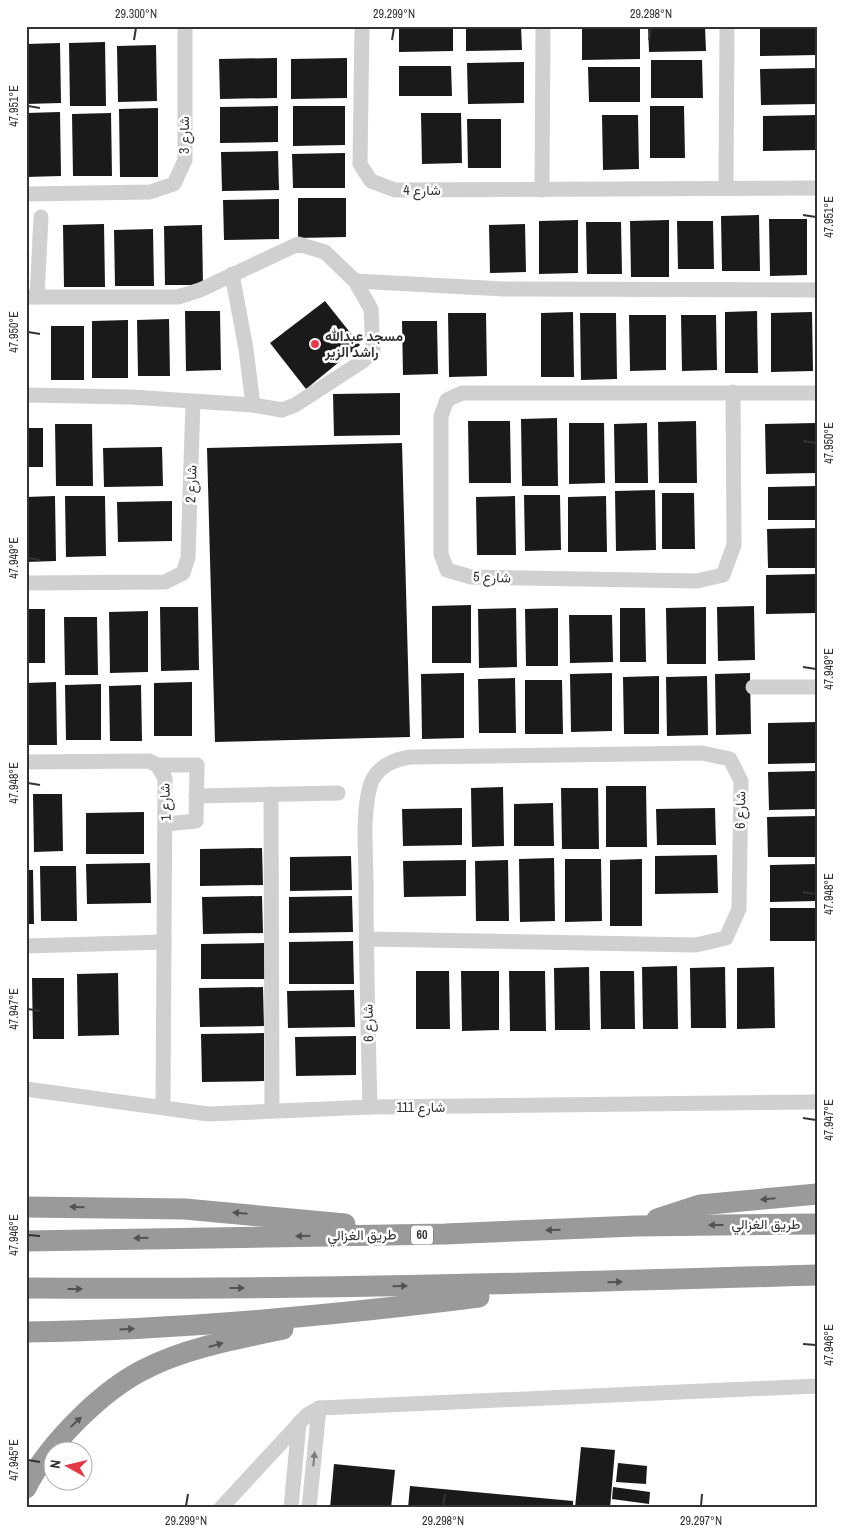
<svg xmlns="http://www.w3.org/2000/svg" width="843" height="1534" font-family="'Archivo Narrow',Vazirmatn,sans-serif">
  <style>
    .building { fill: #1a1a1a }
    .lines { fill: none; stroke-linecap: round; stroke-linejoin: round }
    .minor { stroke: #d0d0d0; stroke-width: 15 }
    .highway { stroke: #9a9a9a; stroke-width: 21 }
    .oneway { fill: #525252 }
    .oneway2 { fill: #7a7a7a }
    .ticks { fill: none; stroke: #333; stroke-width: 2 }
    .poi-dot { fill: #e63946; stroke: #fff; stroke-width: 2 }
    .labels { text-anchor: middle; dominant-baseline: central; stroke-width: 5; stroke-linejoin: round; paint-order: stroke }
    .shield { fill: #fff; stroke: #707070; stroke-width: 1 }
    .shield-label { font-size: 12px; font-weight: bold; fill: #333 }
    .street-label { font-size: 14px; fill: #333; stroke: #fff }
    .poi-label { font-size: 14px; font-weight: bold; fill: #333; stroke: #fff; text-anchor: start }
    .neatline { fill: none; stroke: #333; stroke-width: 2 }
    .ticks-label { font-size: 12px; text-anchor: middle; fill: #333 }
  </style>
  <rect width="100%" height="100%" fill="#fff"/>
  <g class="building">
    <polygon points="399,26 453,26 453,51 399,52"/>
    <polygon points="466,26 521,26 522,50 466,51"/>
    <polygon points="582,26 640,26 640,59 582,60"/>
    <polygon points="648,26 705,26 706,51 649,52"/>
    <polygon points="760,26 817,26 817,55 760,56"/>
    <polygon points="105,42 106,106 70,106 69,43"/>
    <polygon points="60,43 61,103 26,104 26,44"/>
    <polygon points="156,45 157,101 118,102 117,46"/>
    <polygon points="277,58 277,98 220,99 219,59"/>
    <polygon points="347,58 347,98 291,99 291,59"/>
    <polygon points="651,60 702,60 703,98 651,98"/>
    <polygon points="524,62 524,103 468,104 467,63"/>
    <polygon points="399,66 451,66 452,96 399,96"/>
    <polygon points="588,67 640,67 640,102 589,102"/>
    <polygon points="817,68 817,104 761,105 760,69"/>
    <polygon points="278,106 278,142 220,143 220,107"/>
    <polygon points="293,106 345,106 345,145 293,146"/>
    <polygon points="650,106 684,106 685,158 650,158"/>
    <polygon points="158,108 158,177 120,177 119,109"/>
    <polygon points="60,112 61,176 26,177 26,113"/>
    <polygon points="111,113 112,176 73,176 72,114"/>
    <polygon points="421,113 461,113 462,163 422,164"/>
    <polygon points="602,115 638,115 639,169 603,170"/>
    <polygon points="817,115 817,150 763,151 763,116"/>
    <polygon points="467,119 501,119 501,168 468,168"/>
    <polygon points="278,151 279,190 222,191 221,152"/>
    <polygon points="345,153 345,188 293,188 292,154"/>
    <polygon points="298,198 346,198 346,237 298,238"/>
    <polygon points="279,199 279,239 224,240 223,200"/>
    <polygon points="759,215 760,271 722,271 721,216"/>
    <polygon points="769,219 807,219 807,275 770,276"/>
    <polygon points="578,220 578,273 539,274 539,221"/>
    <polygon points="669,220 669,277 631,277 630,221"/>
    <polygon points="677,221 713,221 714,269 678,269"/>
    <polygon points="586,222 621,222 622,274 587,274"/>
    <polygon points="104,224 105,287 64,287 63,225"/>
    <polygon points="525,224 526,272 490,273 489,225"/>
    <polygon points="202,225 203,285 165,285 164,226"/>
    <polygon points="153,229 154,286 115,286 114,230"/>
    <polygon points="325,301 360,345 306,389 270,343"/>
    <polygon points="185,311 220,311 221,370 186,371"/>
    <polygon points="757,311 758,373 725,373 725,312"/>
    <polygon points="573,312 574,377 541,377 541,313"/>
    <polygon points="812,312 813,371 771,372 771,313"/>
    <polygon points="448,313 486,313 487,376 449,377"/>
    <polygon points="580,313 616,313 617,379 581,380"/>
    <polygon points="629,315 666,315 666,370 630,371"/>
    <polygon points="681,315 716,315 717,370 682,371"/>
    <polygon points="169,319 170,376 138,376 137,320"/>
    <polygon points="128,320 128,378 92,378 92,321"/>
    <polygon points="402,321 437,321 438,374 403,375"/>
    <rect x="51" y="326" width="33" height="54"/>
    <polygon points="400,393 400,435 334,436 333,394"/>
    <polygon points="557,418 558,486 522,486 521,419"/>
    <polygon points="468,421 510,421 511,483 469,483"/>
    <polygon points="696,421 697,483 659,483 658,422"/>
    <polygon points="569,423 604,423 605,483 569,484"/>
    <polygon points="647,423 648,483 615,483 614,424"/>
    <polygon points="817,423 817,473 766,474 765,424"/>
    <polygon points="55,424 92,424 93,486 56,486"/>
    <rect x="26" y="428" width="17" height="39"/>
    <polygon points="402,443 410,737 215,742 207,448"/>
    <polygon points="162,447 163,486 104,487 103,448"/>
    <polygon points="817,486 817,520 768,520 768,487"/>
    <polygon points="655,490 656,550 616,551 615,491"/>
    <polygon points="662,493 694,493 695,549 662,549"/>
    <polygon points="524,495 560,495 561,550 525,551"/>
    <polygon points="55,496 56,561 26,562 26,497"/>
    <polygon points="65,496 105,496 106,556 66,557"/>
    <polygon points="515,496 516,555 477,555 476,497"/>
    <polygon points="606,496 607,552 568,552 568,497"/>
    <polygon points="172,501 172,541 118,542 117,502"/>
    <polygon points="817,528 817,568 768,568 767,529"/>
    <polygon points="817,574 817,613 766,614 766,575"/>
    <polygon points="471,605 471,663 432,663 432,606"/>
    <polygon points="754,606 755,660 718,661 717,607"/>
    <polygon points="160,607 198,607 199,670 161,671"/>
    <polygon points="706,607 706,664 667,664 666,608"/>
    <polygon points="516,608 517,667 479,668 478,609"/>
    <polygon points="558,608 558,666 526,666 525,609"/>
    <polygon points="620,608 645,608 646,662 620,662"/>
    <rect x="26" y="609" width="19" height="54"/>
    <polygon points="148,611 148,672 110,673 109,612"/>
    <polygon points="569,615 612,615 613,662 570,663"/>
    <polygon points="64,617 97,617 98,675 65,675"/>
    <polygon points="464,673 464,738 422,739 421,674"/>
    <polygon points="612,673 612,731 571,732 570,674"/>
    <polygon points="750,673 751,734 716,735 715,674"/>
    <polygon points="659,676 659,734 624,734 623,677"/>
    <polygon points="707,676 708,735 667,736 666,677"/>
    <polygon points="515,678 516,733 479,733 478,679"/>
    <polygon points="525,680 562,680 563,734 525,734"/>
    <polygon points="56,682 57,745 26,745 26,683"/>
    <polygon points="192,682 192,736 154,736 154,683"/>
    <polygon points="101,684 101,740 66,740 65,685"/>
    <polygon points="141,685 142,741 110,741 109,686"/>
    <polygon points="817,722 817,763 768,764 768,723"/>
    <polygon points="817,771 817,809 769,810 768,772"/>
    <polygon points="606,786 646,786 647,847 606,847"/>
    <polygon points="503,787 504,846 472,847 471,788"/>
    <polygon points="561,788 598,788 599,849 562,849"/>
    <polygon points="33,794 62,794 63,851 34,852"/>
    <polygon points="553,803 554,846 514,846 514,804"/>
    <polygon points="462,808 462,845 403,846 402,809"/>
    <polygon points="715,808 716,845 657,845 656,809"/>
    <polygon points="144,812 144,854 86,854 86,813"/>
    <polygon points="817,816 817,857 768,857 767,817"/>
    <polygon points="262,848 263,885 200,886 200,849"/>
    <polygon points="717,855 718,893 655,894 655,856"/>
    <polygon points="351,856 352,890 290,891 290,857"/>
    <polygon points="554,858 555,921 520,922 519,859"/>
    <polygon points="565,859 601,859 602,921 565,922"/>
    <polygon points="642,859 642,926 610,926 610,860"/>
    <polygon points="466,860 466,896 404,897 403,861"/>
    <polygon points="508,860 509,921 476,921 475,861"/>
    <polygon points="150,863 151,903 87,904 86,864"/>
    <polygon points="817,864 817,901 770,902 770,865"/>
    <polygon points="40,866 76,866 77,921 41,921"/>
    <polygon points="26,870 33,870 34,924 26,924"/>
    <polygon points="262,896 263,933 203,934 202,897"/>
    <polygon points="352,896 353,932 289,933 289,897"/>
    <rect x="770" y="908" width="47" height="33"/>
    <polygon points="353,941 354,984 289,984 289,942"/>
    <polygon points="264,943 265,979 201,979 201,944"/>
    <polygon points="677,966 678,1029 643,1029 642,967"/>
    <polygon points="589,967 590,1030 555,1030 554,968"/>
    <polygon points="725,967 726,1028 691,1028 690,968"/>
    <polygon points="774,967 775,1028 737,1029 737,968"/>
    <polygon points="416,971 449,971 450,1029 416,1029"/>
    <polygon points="461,971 499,971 499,1030 462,1031"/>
    <polygon points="509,971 545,971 546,1031 510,1031"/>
    <polygon points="600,971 634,971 635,1029 601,1029"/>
    <polygon points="118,973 119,1035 78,1036 77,974"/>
    <polygon points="32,978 64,978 64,1039 33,1039"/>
    <polygon points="263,987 264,1026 200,1027 199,988"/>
    <polygon points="354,990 355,1027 288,1028 287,991"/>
    <polygon points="264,1033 264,1081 202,1082 201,1034"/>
    <polygon points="356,1036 356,1075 296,1076 295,1037"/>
    <polygon points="581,1447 615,1450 610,1508 575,1508"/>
    <polygon points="618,1463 647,1466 646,1484 616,1482"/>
    <polygon points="334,1464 395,1470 391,1508 330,1508"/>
    <polygon points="410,1486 573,1501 573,1508 408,1508"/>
    <polygon points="613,1487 650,1492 649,1504 612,1499"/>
  </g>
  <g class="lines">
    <g class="minor">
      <polyline points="362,26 360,164 371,181 395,190 817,188"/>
      <polyline points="726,187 727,26"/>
      <polyline points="542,190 543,26"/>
      <polyline points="26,194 150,192 174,184 185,160 185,26"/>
      <polyline points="232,274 246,349 253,405"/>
      <polyline points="355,281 504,289 817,290"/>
      <polyline points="26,297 178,297 200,290 298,244 325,252 355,281 371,309 373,351 363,361 295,405 282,410 253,405 131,397 26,395"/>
      <polyline points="37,297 41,217"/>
      <polyline points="733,392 734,545 723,575 697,581 471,577 447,570 441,554 441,416 447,400 462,393 817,393"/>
      <polyline points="26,583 165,582 183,573 188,558 193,402"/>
      <polyline points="753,687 817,687"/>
      <polyline points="26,762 149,761 157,765 165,778 163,1106"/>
      <polyline points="157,765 197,765 196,821 166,824"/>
      <polyline points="271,794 272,1110"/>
      <polyline points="196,796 338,793"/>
      <path d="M366,939L696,945L726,938L739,909L741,781L730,759L702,753L410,757C392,760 376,767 370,786C362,816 366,851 366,882C366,957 368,1032 370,1107"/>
      <polyline points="26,946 164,942"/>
      <polyline points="26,1089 208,1114 370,1107 817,1102"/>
      <polyline points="221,1508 307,1415 319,1408 817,1386"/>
      <polyline points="291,1508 299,1423"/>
      <polyline points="309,1508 319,1408"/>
    </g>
    <g class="highway">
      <polyline points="26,1207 185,1209 345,1224"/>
      <polyline points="657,1219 700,1205 817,1194"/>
      <polyline points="26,1241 445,1234 636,1226 817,1224"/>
      <path d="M26,1288C290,1290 553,1283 817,1275"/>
      <path d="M26,1332C178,1330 329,1316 479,1297"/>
      <path d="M26,1488C48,1444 103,1389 147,1368C189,1347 238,1339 283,1329"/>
    </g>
  </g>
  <defs><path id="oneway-solid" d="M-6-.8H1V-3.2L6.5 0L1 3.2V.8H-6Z" transform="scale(1.25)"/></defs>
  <g class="oneway">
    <use href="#oneway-solid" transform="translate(768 1199) rotate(175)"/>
    <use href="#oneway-solid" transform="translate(77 1207) rotate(-179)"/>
    <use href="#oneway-solid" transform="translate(240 1213) rotate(-175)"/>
    <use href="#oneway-solid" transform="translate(716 1225) rotate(180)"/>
    <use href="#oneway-solid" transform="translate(553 1230) rotate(178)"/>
    <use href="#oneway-solid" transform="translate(303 1236) rotate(179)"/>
    <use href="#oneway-solid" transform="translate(141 1238) rotate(179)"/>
    <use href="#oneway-solid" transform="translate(615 1282) rotate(-2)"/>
    <use href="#oneway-solid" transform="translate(400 1286) rotate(-1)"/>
    <use href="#oneway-solid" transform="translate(237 1288)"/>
    <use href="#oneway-solid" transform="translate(75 1289)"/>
    <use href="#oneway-solid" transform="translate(127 1329) rotate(-3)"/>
    <use href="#oneway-solid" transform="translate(216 1345) rotate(-16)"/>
    <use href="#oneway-solid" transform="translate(76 1422) rotate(-43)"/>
  </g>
  <use class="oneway2" href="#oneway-solid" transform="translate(314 1459) rotate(-84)"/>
  <path class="ticks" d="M134,40L136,28M392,40L394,28M649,40L651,28M28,106L40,108M803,215L816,217M28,332L40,334M803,441L816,443M28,558L40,560M803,667L816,669M28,783L40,785M803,892L816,894M28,1009L40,1011M803,1118L816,1120M28,1235L40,1236M803,1344L816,1345M28,1460L40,1462M186,1506L188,1494M443,1506L445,1494M701,1506L702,1494"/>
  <circle class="poi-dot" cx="315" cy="344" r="5"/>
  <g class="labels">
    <rect class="shield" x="411" y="1225.5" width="22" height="19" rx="4"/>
    <g class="shield-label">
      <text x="422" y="1235">60</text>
    </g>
    <g class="street-label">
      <text transform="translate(184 135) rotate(-90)">شارع 3</text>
      <text x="422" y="190">شارع 4</text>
      <text transform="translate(191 484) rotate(-88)">شارع 2</text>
      <text transform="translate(492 577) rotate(2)">شارع 5</text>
      <text transform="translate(165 802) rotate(-92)">شارع 1</text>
      <text transform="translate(740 810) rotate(-89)">شارع 6</text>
      <text transform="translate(368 1023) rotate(-91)">شارع 6</text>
      <text x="421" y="1107">شارع 111</text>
      <text x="766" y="1224">طريق الغزالي</text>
      <text transform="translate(362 1235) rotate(-1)">طريق الغزالي</text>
    </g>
    <g class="poi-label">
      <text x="325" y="336">مسجد عبدالله<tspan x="325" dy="16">راشد الزير</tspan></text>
    </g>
  </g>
  <rect width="843" height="1534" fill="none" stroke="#ffffff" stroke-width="55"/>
  <g transform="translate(68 1466) rotate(278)"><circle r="24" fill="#ffffff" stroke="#adadad"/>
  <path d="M0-4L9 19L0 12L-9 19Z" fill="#e63946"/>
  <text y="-8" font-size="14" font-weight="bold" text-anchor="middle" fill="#333333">N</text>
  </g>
  <rect x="28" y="28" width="788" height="1478" class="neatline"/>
  <g class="ticks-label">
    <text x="136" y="18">29.300°N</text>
    <text x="394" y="18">29.299°N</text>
    <text x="651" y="18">29.298°N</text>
    <text transform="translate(14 106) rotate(-90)" y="4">47.951°E</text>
    <text transform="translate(829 217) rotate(-90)" y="4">47.951°E</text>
    <text transform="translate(14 332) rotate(-90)" y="4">47.950°E</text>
    <text transform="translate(829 443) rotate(-90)" y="4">47.950°E</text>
    <text transform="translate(14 558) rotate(-90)" y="4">47.949°E</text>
    <text transform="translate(829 669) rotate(-90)" y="4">47.949°E</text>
    <text transform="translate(14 783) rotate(-90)" y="4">47.948°E</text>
    <text transform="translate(829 894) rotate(-90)" y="4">47.948°E</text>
    <text transform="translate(14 1009) rotate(-90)" y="4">47.947°E</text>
    <text transform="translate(829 1120) rotate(-90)" y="4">47.947°E</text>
    <text transform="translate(14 1235) rotate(-90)" y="4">47.946°E</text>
    <text transform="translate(829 1345) rotate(-90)" y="4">47.946°E</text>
    <text transform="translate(14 1460) rotate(-90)" y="4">47.945°E</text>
    <text x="186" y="1525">29.299°N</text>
    <text x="443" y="1525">29.298°N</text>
    <text x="701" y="1525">29.297°N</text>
  </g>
</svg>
